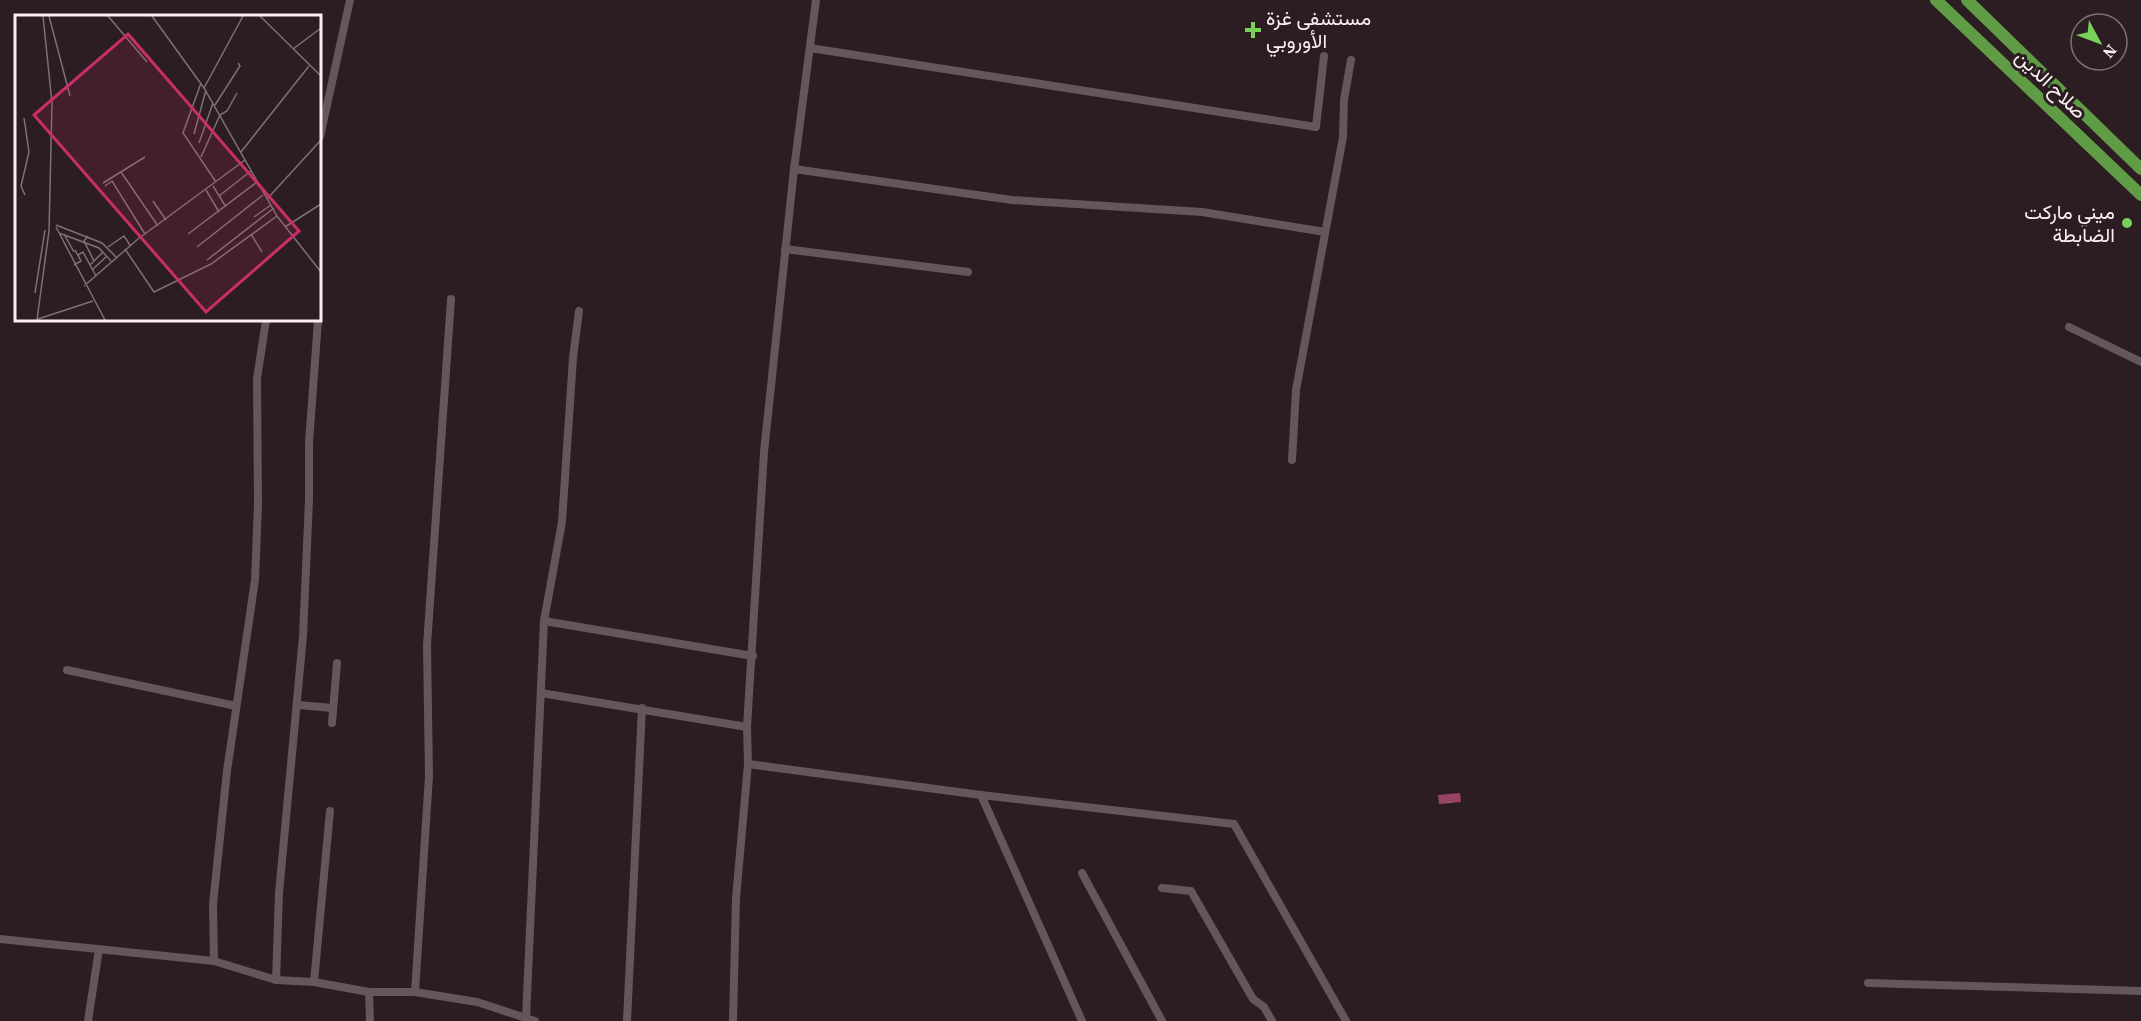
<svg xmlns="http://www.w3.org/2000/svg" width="2141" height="1021" font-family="'Source Serif 4',Vazirmatn,serif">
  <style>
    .water { fill: url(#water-ripples) }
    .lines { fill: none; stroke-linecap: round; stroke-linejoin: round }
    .minor { stroke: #66555a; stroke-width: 8 }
    .trunk { stroke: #609c46; stroke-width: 12 }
    .poi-dot { fill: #78d158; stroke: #2c1d22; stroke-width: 2 }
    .labels { text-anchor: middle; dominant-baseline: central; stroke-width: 6; stroke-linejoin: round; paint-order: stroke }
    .poi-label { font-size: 20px; fill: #faf0f2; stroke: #2c1d22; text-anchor: start }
    .street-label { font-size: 20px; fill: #faf0f2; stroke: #2c1d22 }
    .inset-road { fill: none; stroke: #7e7175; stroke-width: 1.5 }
    .view { fill: #c82e6a; fill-opacity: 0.15; stroke: #c82e6a; stroke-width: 3 }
    .inset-edge { fill: none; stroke: #faf0f2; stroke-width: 3 }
  </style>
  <defs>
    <pattern id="water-ripples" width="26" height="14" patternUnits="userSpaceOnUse" patternTransform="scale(1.5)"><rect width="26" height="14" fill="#984363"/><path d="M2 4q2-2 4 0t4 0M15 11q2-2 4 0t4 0" fill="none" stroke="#a75e7a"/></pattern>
  </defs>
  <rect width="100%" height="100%" fill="#2c1d22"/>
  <polygon class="water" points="1460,793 1461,802 1439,804 1438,795"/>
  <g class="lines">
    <g class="minor">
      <polyline points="810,48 1316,127 1324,56"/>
      <polyline points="320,137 350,0"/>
      <polyline points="794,169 1012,200 1202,212 1325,232"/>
      <polyline points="785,249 968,272"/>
      <polyline points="2069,327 2141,362"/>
      <polyline points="1292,460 1296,390 1343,137 1344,100 1351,60"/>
      <polyline points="544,621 753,656"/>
      <polyline points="67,670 236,706"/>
      <polyline points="541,693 747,727"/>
      <polyline points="298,705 333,708"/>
      <polyline points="332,723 337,663"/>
      <polyline points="748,764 981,795 1234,824 1346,1021"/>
      <polyline points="981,795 1082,1021"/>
      <polyline points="1082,873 1162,1021"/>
      <polyline points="1162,888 1191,891 1253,999 1264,1007 1272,1021"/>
      <polyline points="0,939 214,961 276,980 314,982 369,992 415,992 477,1002 535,1021"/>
      <polyline points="214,961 213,904 227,771 255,580 258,504 257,379 266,320"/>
      <polyline points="276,980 279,893 303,636 309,500 309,443 318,320"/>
      <polyline points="314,982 330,811"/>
      <polyline points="1868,983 2141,991"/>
      <polyline points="369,992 370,1021"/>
      <polyline points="415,992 429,776 427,645 451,299"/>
      <polyline points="526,1018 544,621 562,522 573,358 579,311"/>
      <polyline points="88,1021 99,949"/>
      <polyline points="627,1021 642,708"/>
      <polyline points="733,1021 736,898 748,764 747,727 764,452 794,169 816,0"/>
    </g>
    <g class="trunk">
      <polyline points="1936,0 2141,195"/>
      <polyline points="1967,0 2141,169"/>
    </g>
  </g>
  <g class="poi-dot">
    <path d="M1250 21h6v6h6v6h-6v6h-6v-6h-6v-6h6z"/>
    <circle cx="2127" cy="223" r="6"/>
  </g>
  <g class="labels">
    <g class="poi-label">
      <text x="1266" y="18">مستشفى غزة<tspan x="1266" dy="23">الأوروبي</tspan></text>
      <text x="2115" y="212" text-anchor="end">ميني ماركت<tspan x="2115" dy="23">الضابطة</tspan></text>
    </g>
    <g class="street-label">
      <text transform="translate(2051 84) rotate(44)">صلاح الدين</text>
    </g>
  </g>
  <g transform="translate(15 15)">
    <rect width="306" height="306" fill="#2c1d22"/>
    <path class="inset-road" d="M34,1L55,81M93,1L132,47M137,1L189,73L262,201L306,257M245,1L306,61M278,34L306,13M186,68L168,118L201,167M189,73L228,1M200,90L225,51L223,48M9,103L14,137L6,171L10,180M179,119L191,75M184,128L198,88M226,137L294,51M186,142L205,100L212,96L222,78M106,157L143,211M88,168L130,142M90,171L97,166L130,219M198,171L211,192M191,175L204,197M204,181L236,156M252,184L306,125M138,186L151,205M239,202L256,190M41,210L87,228L101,242M41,212L90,305M270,212L306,189M44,218L84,233L96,246M49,219L59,237M173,219L242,167M236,219L247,237M73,221L69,226L79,246M93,232L109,221L115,230M182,232L248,180M110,234L139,277L196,249L262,201M63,240L68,237L81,261M192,245L259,193M59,250L66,246L60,235M75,250L88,237M78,254L92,241M69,271L123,224L230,145M20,278L30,215M23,304L78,286M22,305L34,216L37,88L28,1"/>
    <path class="view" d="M113,19L284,216L191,297L19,100Z"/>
    <rect width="306" height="306" class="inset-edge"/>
  </g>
  <g transform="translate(2099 42) rotate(131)"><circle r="28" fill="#2c1d22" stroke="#7e7175" stroke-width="1.5"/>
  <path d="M0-4.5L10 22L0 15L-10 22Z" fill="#78d158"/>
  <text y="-9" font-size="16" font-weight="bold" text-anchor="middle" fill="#faf0f2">N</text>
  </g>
</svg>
